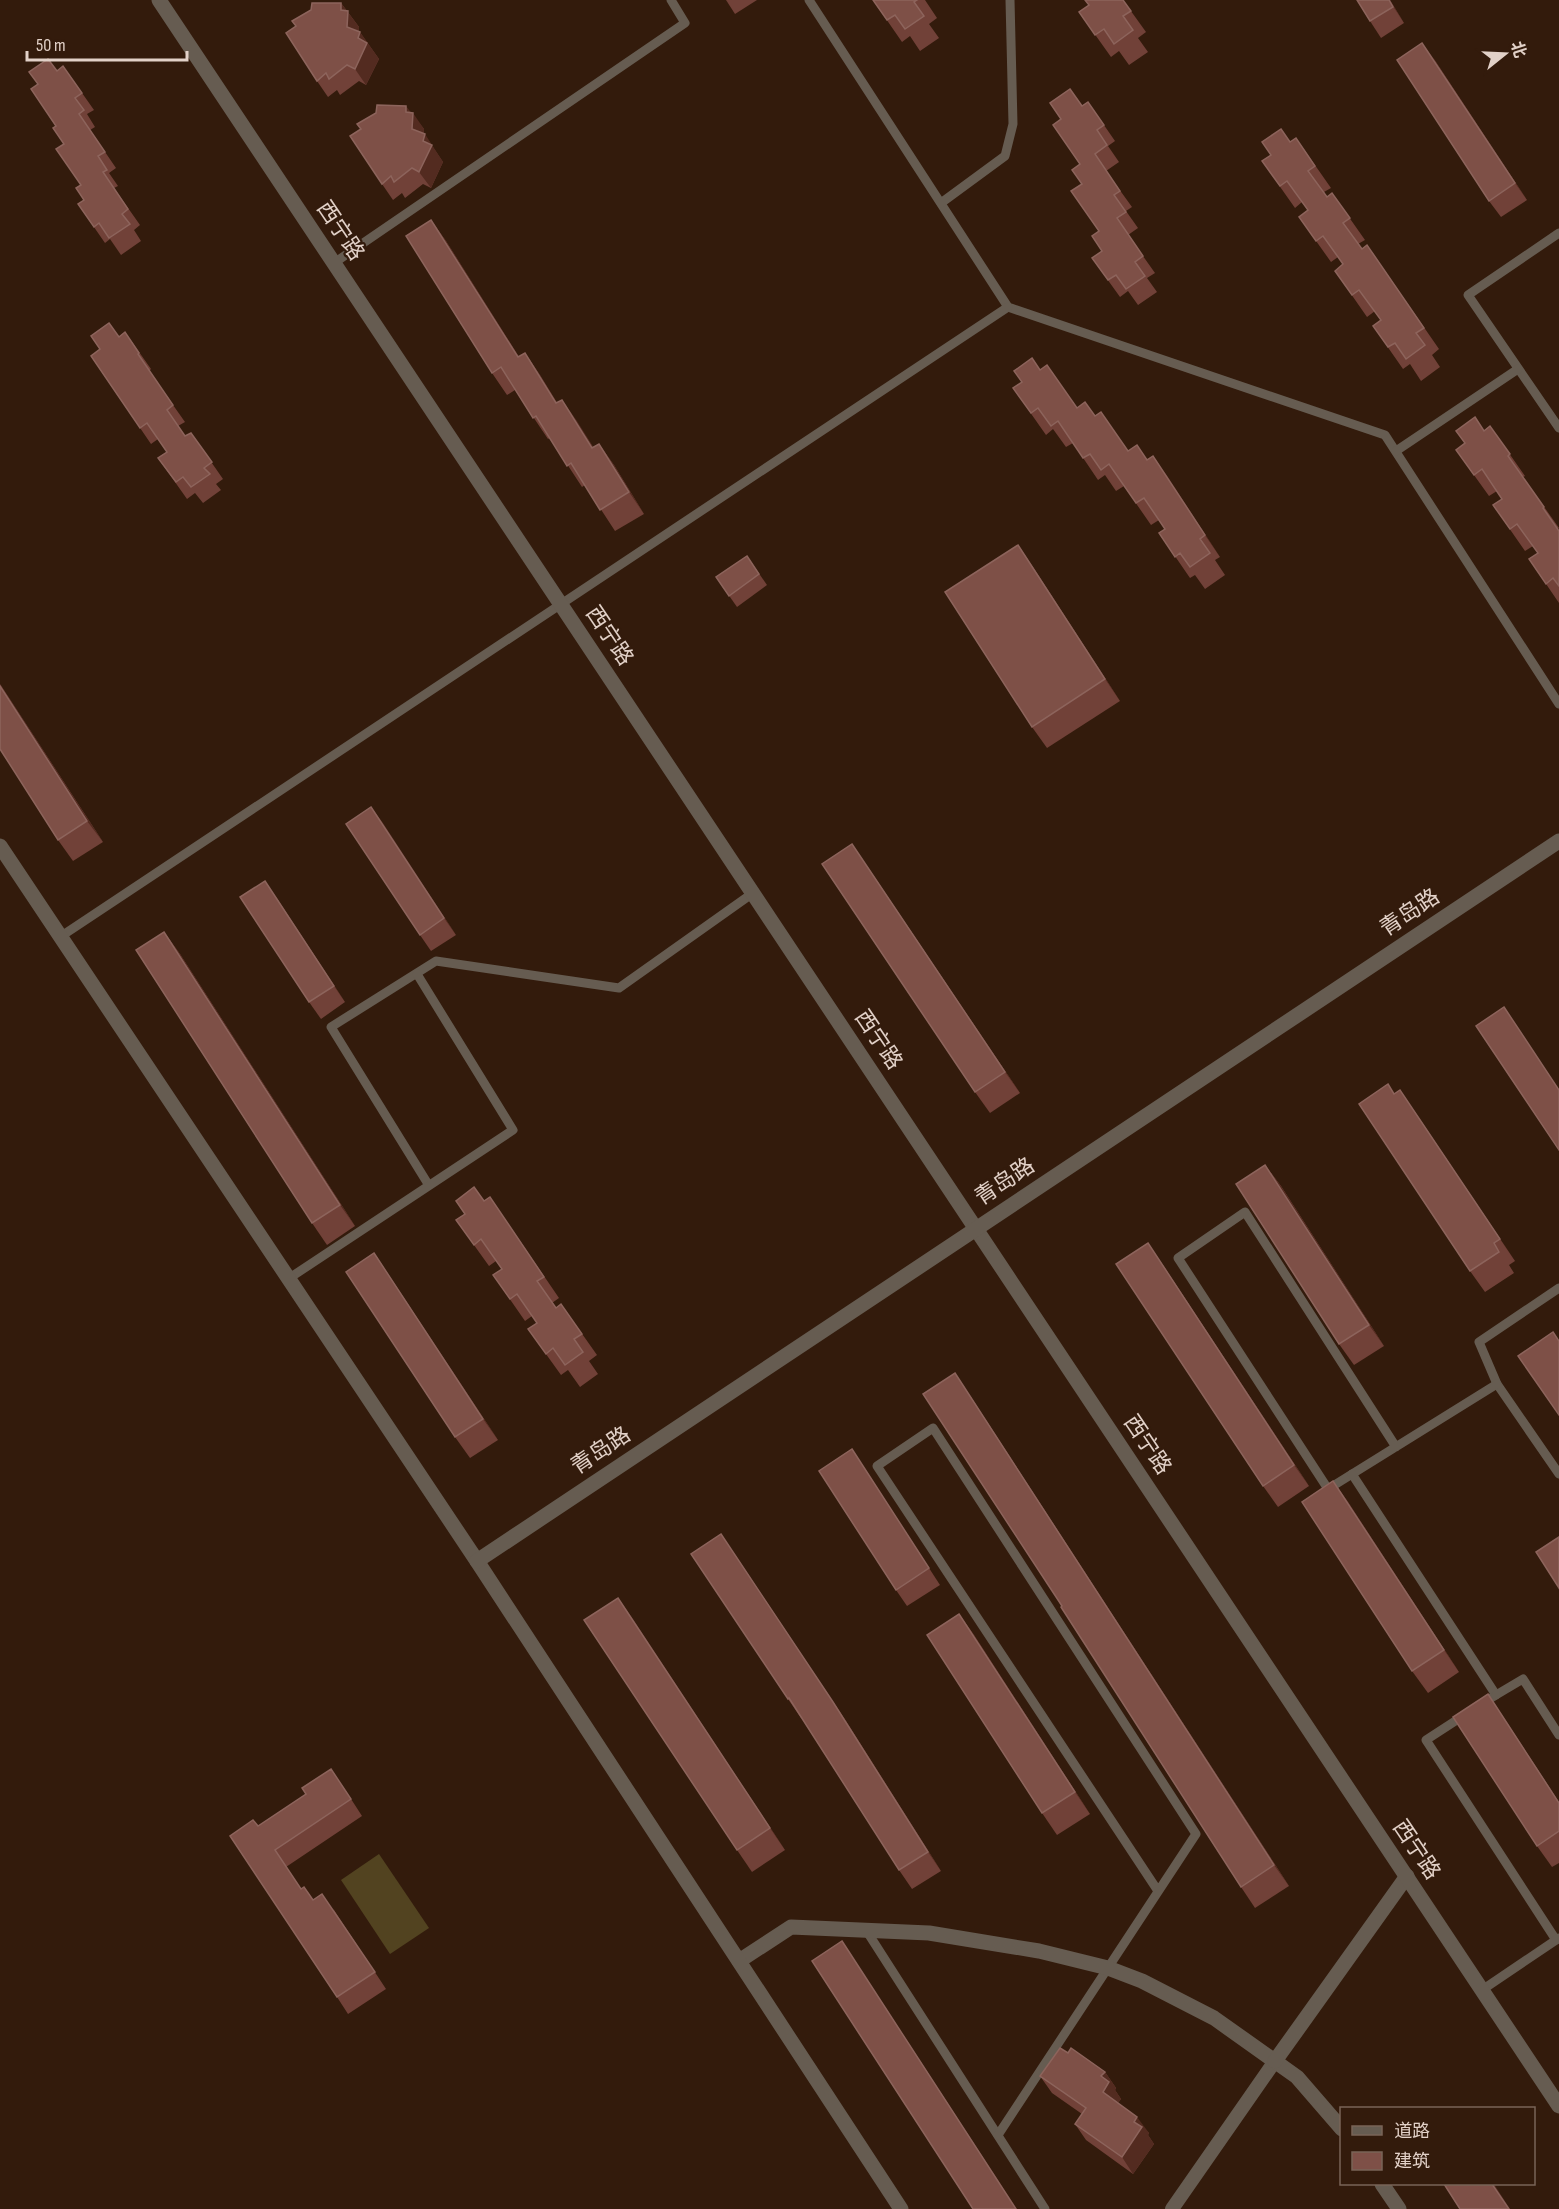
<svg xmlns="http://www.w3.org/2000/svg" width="1559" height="2209" font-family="'Sofia Sans Condensed','Noto Sans SC',sans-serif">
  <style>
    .pitch { fill: #524320 }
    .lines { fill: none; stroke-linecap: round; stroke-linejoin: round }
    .service { stroke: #665c51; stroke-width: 9 }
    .pedestrian { stroke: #665c51; stroke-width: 14 }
    .minor { stroke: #665c51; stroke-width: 15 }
    .tertiary { stroke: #665c51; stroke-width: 15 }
    .wall { fill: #714138 }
    .shaded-wall { fill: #532b20 }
    .building { fill: #7e5047; stroke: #8d645c; stroke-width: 1.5 }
    .labels { text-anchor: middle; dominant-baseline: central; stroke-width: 4.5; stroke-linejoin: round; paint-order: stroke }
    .street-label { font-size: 22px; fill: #e2d1c8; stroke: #331b0c }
  </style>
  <rect width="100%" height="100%" fill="#331b0c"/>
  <polygon class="pitch" points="379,1854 429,1928 390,1954 341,1880"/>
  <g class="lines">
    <g class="service">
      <polyline points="809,0 1008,307 1385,435 1559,704"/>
      <polyline points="941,203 1005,156 1013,124 1010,0"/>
      <polyline points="1559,233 1468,295 1559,428"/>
      <polyline points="334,263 685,23 671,0"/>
      <polyline points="1396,451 1518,369"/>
      <polyline points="60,937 1008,307"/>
      <polyline points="428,1184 331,1027 436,961 619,988 753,893"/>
      <polyline points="288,1279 513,1130 417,974"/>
      <polyline points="1559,1288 1479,1342 1497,1384 1559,1474"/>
      <polyline points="1396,1447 1245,1212 1178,1258 1328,1489 1497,1384"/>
      <polyline points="1352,1474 1496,1695 1480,1705"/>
      <polyline points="1496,1695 1523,1679 1559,1735"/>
      <polyline points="1466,1714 1426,1740 1556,1940"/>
      <polyline points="866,1930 1045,2209"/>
      <polyline points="1482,1990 1559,1938"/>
      <polyline points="998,2135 1196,1834 933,1428 877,1466 1158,1891"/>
    </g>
    <polyline class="pedestrian" points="1172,2209 1275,2061"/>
    <g class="minor">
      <polyline points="739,1961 791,1927 929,1933 1039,1951 1108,1968 1142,1981 1214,2018 1297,2077 1342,2129"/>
      <polyline points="1275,2061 1407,1876"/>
      <polyline points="1382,2184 1399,2209"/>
    </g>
    <g class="tertiary">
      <polyline points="159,0 1559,2106"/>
      <polyline points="0,846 477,1561 901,2209"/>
      <polyline points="477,1561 1559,841"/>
    </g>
  </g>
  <g class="wall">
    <polygon points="726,0 757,0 735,14"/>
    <polygon points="873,0 925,0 937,18 929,24 939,38 920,51 910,36 902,42"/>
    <polygon points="1123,0 1146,32 1138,38 1148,52 1129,65 1119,51 1111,57 1079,12 1089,5"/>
    <polygon points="1390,0 1404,23 1381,38 1370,21"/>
    <polygon points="341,3 359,27 359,31 379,59 366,85 359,81 340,95 337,90 328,97 317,81"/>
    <polygon points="1434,59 1527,200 1501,217 1489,201"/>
    <polygon points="63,66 94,110 87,114 95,127 90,130 116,168 109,173 118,186 114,188 140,225 134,230 141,241 121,255 110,239 105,243 78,204 84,200 81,185 56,126 38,84"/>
    <polygon points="1088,102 1115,141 1108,146 1119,162 1106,171 1132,207 1126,211 1138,228 1128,235 1155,273 1147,278 1157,292 1138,305 1128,291 1120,297 1092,258 1102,251 1099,231 1082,184 1080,164 1082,106"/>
    <polygon points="376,113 411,113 424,129 424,134 443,162 431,188 423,184 405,198 402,193 393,200 382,184 360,129"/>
    <polygon points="1296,138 1331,188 1324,192 1327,197 1332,193 1365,240 1358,244 1362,249 1367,245 1439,349 1432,355 1440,367 1421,381 1410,364 1403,369 1373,326 1381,320 1375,311 1367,317 1335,271 1343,264 1338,257 1331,262 1299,217 1308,210 1302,202 1295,208 1262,161"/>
    <polygon points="431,220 446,241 519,357 525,353 540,375 557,403 562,400 593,447 599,444 614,465 644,514 615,531 585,485 582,487 550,438 548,439 515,390 507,395 492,373"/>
    <polygon points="125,332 151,369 149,371 185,422 178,426 185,436 191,433 223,479 216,484 221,490 203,503 195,493 187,499 158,458 167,452 158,439 151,444 91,356"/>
    <polygon points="1041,370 1077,408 1095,416 1128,451 1147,459 1153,456 1220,557 1215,560 1225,575 1205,589 1195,575 1190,578 1159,533 1165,529 1159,520 1151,525 1124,486 1116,491 1105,475 1098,480 1073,443 1066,447 1053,429 1046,435 1013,388"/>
    <polygon points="1490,426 1525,476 1523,477 1559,528 1558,529 1559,531 1559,603 1529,559 1538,553 1533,546 1525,551 1493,505 1502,499 1497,491 1489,496 1456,450"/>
    <polygon points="1018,545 1033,567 1120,701 1047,748 1032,727"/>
    <polygon points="747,556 767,585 737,607 716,577"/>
    <polygon points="0,684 103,842 73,861 58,840"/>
    <polygon points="371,807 456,935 431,951 420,935"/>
    <polygon points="867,866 1020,1093 990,1113 975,1092"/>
    <polygon points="276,897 345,1002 321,1019 309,1002"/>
    <polygon points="164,932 180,954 355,1226 327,1245 312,1223"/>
    <polygon points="1395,1094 1415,1112 1515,1261 1509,1265 1514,1273 1485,1292 1470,1271"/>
    <polygon points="1265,1165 1281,1186 1384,1346 1354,1365 1339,1344"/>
    <polygon points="490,1197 559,1298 552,1303 556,1308 561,1304 597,1355 589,1361 598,1374 580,1387 568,1370 561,1375 528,1329 537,1323 532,1316 525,1321 493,1275 502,1269 496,1261 489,1266 456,1220"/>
    <polygon points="374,1253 498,1440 470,1458 455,1437"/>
    <polygon points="1163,1265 1309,1486 1278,1507 1263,1486"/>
    <polygon points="969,1394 1289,1886 1255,1908 1241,1887 1062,1606"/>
    <polygon points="863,1466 940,1585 907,1606 896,1590"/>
    <polygon points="1333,1481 1348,1502 1459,1672 1428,1693 1412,1671"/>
    <polygon points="734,1553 846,1721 941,1871 912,1889 899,1870 802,1717 801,1718 788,1699"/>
    <polygon points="618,1598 785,1850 752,1872 737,1850"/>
    <polygon points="959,1614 974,1635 1090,1814 1057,1835 1042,1813"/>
    <polygon points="1488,1694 1559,1802 1559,1863 1552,1867 1537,1846"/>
    <polygon points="342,1785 362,1816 286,1867 301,1889 313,1900 334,1910 386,1989 348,2014 337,1997 258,1826"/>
    <polygon points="1105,2072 1116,2088 1115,2090 1121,2099 1118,2103 1149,2133 1148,2135 1154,2144 1133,2174 1086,2140 1075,2124 1082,2114 1052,2093 1040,2076"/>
  </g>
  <g class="shaded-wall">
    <polygon points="1389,0 1390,0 1404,23"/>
    <polygon points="341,3 359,27 359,35 360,32 379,59 366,85 355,69 347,27 341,10"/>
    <polygon points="1422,43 1434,59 1527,200 1515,183"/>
    <polygon points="406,106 413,115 413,113 424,129 424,138 425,134 443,162 431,188 419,172 406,112"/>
    <polygon points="431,220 446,241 533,379 518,357"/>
    <polygon points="525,353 540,375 571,425 556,403"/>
    <polygon points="562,400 577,421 607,469 592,448"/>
    <polygon points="599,444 614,465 644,514 629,492"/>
    <polygon points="1153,456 1168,477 1220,557 1205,535"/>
    <polygon points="1018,545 1033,567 1120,701 1105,679"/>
    <polygon points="0,684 103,842 87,821 0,686"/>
    <polygon points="371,807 383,823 456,935 444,918"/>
    <polygon points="852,844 867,866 1020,1093 1005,1072"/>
    <polygon points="265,881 276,897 345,1002 334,986"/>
    <polygon points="164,932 180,954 355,1226 340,1205"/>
    <polygon points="1400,1090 1415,1112 1515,1261 1500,1239"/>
    <polygon points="1265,1165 1281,1186 1384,1346 1369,1325"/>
    <polygon points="1148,1243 1163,1265 1309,1486 1294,1465"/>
    <polygon points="374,1253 389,1275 498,1440 483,1419"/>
    <polygon points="955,1373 969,1394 1289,1886 1274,1865"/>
    <polygon points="1333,1481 1348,1502 1459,1672 1444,1650"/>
    <polygon points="721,1534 846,1721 941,1871 928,1852"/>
    <polygon points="618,1598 633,1619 785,1850 770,1828"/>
    <polygon points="959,1614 974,1635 1090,1814 1075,1792"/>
    <polygon points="1488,1694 1503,1716 1559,1802 1559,1803"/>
    <polygon points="842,1941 855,1961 1017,2209 1016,2209"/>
    <polygon points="1105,2072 1116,2088 1115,2090 1121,2099 1114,2108 1103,2092 1101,2076"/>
    <polygon points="1137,2117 1149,2133 1148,2135 1154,2144 1133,2174 1122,2157 1134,2122"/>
    <polygon points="1492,2184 1494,2184 1510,2209 1509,2209"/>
  </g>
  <g class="building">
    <polygon points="873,0 917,0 914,2 924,16 905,29 895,15 887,20"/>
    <polygon points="1085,0 1123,0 1131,11 1123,16 1133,30 1114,44 1104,29 1095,35 1079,12 1089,5"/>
    <polygon points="1357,0 1389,0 1393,7 1370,21"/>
    <polygon points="312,3 341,3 341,10 348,11 347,27 360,32 358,38 367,43 355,69 347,65 329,79 326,73 317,81 286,33 296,26 292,21 311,10"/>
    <polygon points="1422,43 1515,183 1489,201 1397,60"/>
    <polygon points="48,59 57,71 63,66 82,93 75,98 84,110 79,114 105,152 98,156 107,170 103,172 128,209 122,214 130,224 109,238 99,223 94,227 78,204 84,200 76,188 81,185 56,149 64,144 53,128 56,126 31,89 38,84 29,72"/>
    <polygon points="1070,89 1082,106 1088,102 1104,125 1097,130 1107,145 1095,154 1120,191 1114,195 1126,212 1117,218 1143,256 1135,262 1145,276 1126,289 1116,275 1108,280 1092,258 1102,251 1092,236 1099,231 1071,191 1082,184 1072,170 1080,164 1053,125 1061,119 1050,103"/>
    <polygon points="377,105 406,106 406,112 413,113 412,129 425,134 423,141 432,145 419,172 412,168 394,182 391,176 382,184 350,136 361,129 357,124 376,113"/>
    <polygon points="1281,129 1290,142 1296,138 1315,166 1308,171 1327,197 1332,193 1350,218 1343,223 1362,249 1367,245 1424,328 1416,333 1425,345 1406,359 1395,343 1388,347 1373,326 1381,320 1359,290 1352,295 1335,271 1343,264 1323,236 1316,241 1299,217 1308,210 1287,181 1280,186 1262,161 1271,155 1262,142"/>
    <polygon points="431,220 518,357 525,353 556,403 562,400 592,448 599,444 629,492 600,510 571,463 567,466 536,416 533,418 501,367 492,373 406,236"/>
    <polygon points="109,323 119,337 125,332 139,353 138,354 173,405 167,410 185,436 191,433 212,462 204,468 210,474 191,487 183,477 176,482 158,458 167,452 147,423 140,428 91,356 100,349 91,336"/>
    <polygon points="1032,358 1040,370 1047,365 1077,408 1085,402 1095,416 1101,412 1128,451 1137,445 1147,460 1153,456 1205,535 1200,539 1210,553 1190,567 1180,553 1175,557 1159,533 1165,529 1144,498 1136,503 1109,464 1101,470 1090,454 1083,458 1058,421 1051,426 1038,408 1031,413 1013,388 1022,382 1014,371"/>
    <polygon points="1475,417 1484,431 1490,426 1510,454 1508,456 1544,507 1543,508 1559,531 1559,586 1553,578 1546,584 1529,559 1538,553 1517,524 1510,529 1493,505 1502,499 1482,469 1474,475 1456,450 1465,443 1456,431"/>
    <polygon points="1018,545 1105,679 1032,727 945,592"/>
    <polygon points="747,556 759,574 729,596 716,577"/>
    <polygon points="0,686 87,821 58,840 0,749"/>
    <polygon points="371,807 444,918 420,935 346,824"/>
    <polygon points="852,844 1005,1072 975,1092 822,864"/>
    <polygon points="265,881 334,986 309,1002 240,897"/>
    <polygon points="164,932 340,1205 312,1223 136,950"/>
    <polygon points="1504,1007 1559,1090 1559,1150 1476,1026"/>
    <polygon points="1388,1084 1394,1094 1400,1090 1500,1239 1494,1243 1499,1252 1470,1271 1359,1104"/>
    <polygon points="1265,1165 1369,1325 1339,1344 1236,1184"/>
    <polygon points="474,1187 484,1201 490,1197 544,1277 537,1281 556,1308 561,1304 582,1334 574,1339 583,1352 565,1365 553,1348 546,1354 528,1329 537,1323 517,1294 510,1299 493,1275 502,1269 481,1239 474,1245 456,1220 465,1214 456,1201"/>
    <polygon points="1148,1243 1294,1465 1263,1486 1116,1264"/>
    <polygon points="374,1253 483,1419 455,1437 346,1272"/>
    <polygon points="1553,1332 1559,1341 1559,1415 1518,1356"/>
    <polygon points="955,1373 1274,1865 1241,1887 1061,1607 1062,1606 923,1394"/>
    <polygon points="852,1449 929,1568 896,1590 819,1471"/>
    <polygon points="1333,1481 1444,1650 1412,1671 1302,1502"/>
    <polygon points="721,1534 833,1702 928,1852 899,1870 789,1698 788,1699 691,1554"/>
    <polygon points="1559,1537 1559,1588 1536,1552"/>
    <polygon points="618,1598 770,1828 737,1850 584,1620"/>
    <polygon points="959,1614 1075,1792 1042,1813 927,1635"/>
    <polygon points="1488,1694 1559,1803 1559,1831 1537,1846 1453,1717"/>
    <polygon points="331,1769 351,1799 275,1850 301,1889 304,1887 313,1900 322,1894 375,1972 337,1997 230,1836 253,1820 258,1826 306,1794 302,1788"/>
    <polygon points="842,1941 1016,2209 973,2209 812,1961"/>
    <polygon points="1060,2048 1068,2053 1071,2048 1105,2072 1101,2076 1109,2082 1103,2092 1137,2117 1134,2122 1142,2127 1122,2157 1075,2124 1086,2108 1040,2076"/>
    <polygon points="1444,2184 1492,2184 1509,2209 1460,2209"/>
  </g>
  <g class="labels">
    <g class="street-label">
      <text transform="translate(340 231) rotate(56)">西宁路</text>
      <text transform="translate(609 636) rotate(56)">西宁路</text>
      <text transform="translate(1410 913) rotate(-34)">青岛路</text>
      <text transform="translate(878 1040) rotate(56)">西宁路</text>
      <text transform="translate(1005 1182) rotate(-34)">青岛路</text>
      <text transform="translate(1147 1445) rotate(56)">西宁路</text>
      <text transform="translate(601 1451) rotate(-34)">青岛路</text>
      <text transform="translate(1416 1850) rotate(56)">西宁路</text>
    </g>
  </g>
  <rect x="1340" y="2107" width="195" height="78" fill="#331b0c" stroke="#796457" stroke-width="1.5"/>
  <rect x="1352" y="2126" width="30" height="9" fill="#665c51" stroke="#796457" stroke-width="1.5"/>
  <text x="1394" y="2137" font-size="18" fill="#e2d1c8">道路</text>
  <rect x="1352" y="2152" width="30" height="18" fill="#7e5047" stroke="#796457" stroke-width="1.5"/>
  <text x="1394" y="2167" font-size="18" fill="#e2d1c8">建筑</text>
  <g transform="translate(1505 54) rotate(72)" stroke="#331b0c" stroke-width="4.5" paint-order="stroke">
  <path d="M0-4.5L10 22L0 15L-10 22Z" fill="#e2d1c8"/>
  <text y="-9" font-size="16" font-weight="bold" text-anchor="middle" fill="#e2d1c8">北</text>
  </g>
  <path d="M27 51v9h160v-9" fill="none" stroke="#e2d1c8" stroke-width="3"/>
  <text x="36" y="51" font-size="18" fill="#e2d1c8" stroke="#331b0c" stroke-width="4.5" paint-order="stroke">50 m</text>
</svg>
